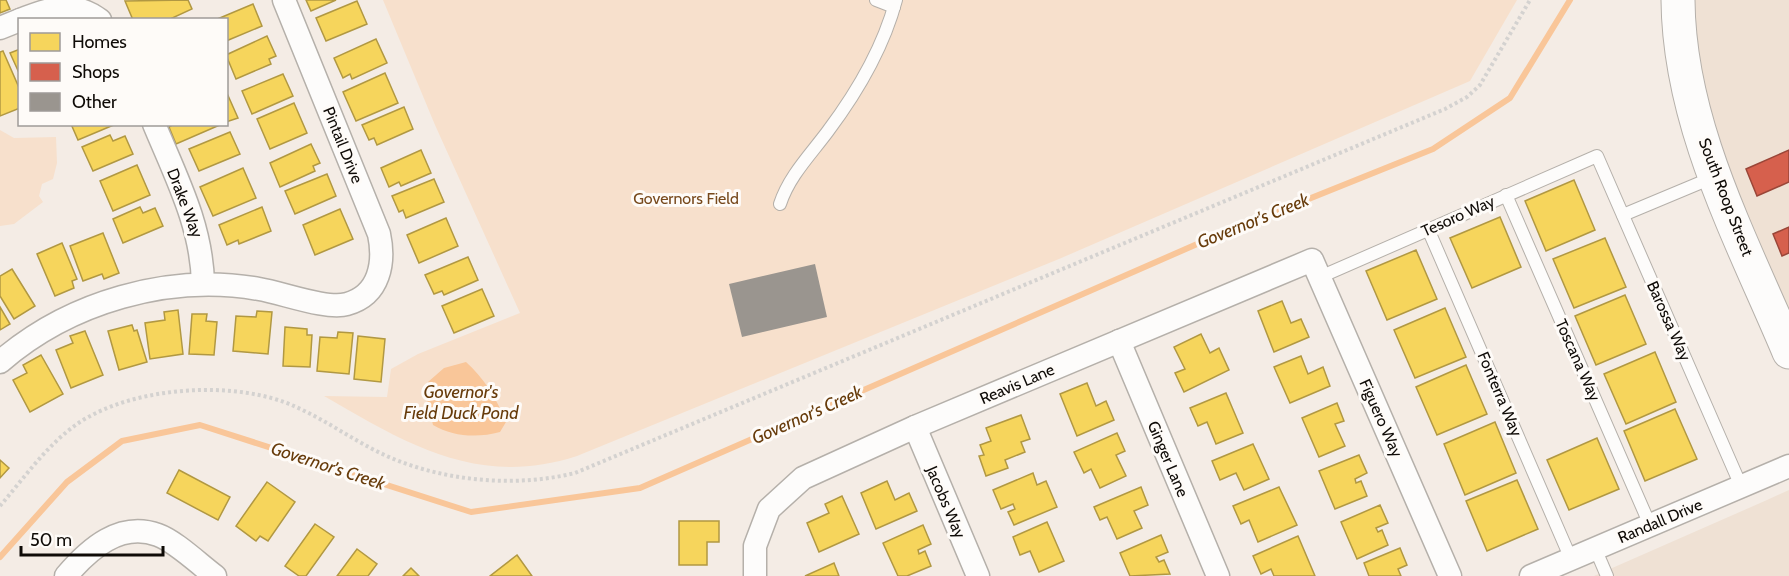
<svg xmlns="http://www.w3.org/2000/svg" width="1789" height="576" font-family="Cabin,sans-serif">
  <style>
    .built { fill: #efe1d4 }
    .green { fill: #f7e0cc }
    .water { fill: #f9c699 }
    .homes { fill: #f6d55c; stroke: #b19842; stroke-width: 1.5 }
    .shops { fill: #d6604d; stroke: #9a4638; stroke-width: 1.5 }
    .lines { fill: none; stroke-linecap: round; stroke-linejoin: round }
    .stream { stroke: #f9c699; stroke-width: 6 }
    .building { fill: #9a958f }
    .lane-casing { stroke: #b5b0aa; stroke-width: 14 }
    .street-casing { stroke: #b5b0aa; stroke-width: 25 }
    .secondary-casing { stroke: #b5b0aa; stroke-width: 35 }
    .path { stroke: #d4d2d0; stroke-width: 4; stroke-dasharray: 3 3; stroke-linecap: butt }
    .lane { stroke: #fdfcfb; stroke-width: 12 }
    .street { stroke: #fdfcfb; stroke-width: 22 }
    .secondary { stroke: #fdfcfb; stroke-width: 33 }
    .labels { text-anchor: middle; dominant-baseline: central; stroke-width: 6; stroke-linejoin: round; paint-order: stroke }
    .street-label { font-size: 16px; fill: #0f0b07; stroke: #fefbf8 }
    .park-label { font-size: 16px; fill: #77491c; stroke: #fefbf8 }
    .water-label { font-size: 18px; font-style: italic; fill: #673b0a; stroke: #fefbf8 }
  </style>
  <rect width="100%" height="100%" fill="#f4ece5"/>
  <g class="built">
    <polygon points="1681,0 1789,0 1789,350 1716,180"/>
    <polygon points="1789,490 1789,576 1594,576 1767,500"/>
  </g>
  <g class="green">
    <path d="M383,0H1517L1470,81L1059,259L577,456C478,488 407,444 324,396L387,397L391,369L418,354L520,313L435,125Z"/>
    <polygon points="0,130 14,138 56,137 57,163 53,179 42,184 39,196 43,202 14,224 0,226"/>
  </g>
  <path class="water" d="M466,362C484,378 497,399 506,422L500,432C478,438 453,437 433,425L427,399L432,391L428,382L444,368Z"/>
  <g class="homes">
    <polygon points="0,0 6,0 10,9 0,13"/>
    <polygon points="188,0 192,9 168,20 133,20 125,1"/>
    <polygon points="306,0 336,0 311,11"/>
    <polygon points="357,1 367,24 326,41 316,18"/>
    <polygon points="253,4 262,26 226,41 226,20 215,20"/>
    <polygon points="267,36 276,56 269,59 271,64 236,79 226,55"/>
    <polygon points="376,39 387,63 352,79 350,74 343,78 334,58"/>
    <polygon points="20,49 20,75 10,53"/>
    <polygon points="3,51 20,90 20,108 0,116 0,52"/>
    <polygon points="385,73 398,103 356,121 343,92"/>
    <polygon points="283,74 293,96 252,114 242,91"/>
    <polygon points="226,91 238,118 226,122"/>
    <polygon points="294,103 307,133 270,149 257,119"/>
    <polygon points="404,107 413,129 377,145 374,138 369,140 362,125"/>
    <polygon points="71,124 116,124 78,140"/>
    <polygon points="174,124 222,124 176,144 169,127"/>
    <polygon points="230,132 240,154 199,171 189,149"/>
    <polygon points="110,135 113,141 125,136 133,154 93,171 82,147"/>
    <polygon points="311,144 320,163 313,166 315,171 280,187 270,163"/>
    <polygon points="421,150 431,173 401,186 399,182 389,187 381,168"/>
    <polygon points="137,165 150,195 113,211 100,181"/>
    <polygon points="243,168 256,198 213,216 200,187"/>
    <polygon points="327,174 336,196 295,214 285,191"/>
    <polygon points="434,179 444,202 406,218 403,210 399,212 392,196"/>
    <polygon points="1574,180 1595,230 1546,251 1525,201"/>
    <polygon points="140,207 143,213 155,208 163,226 123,243 113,219"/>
    <polygon points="262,207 271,231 239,244 238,240 227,245 219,225"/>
    <polygon points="340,209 353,239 315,255 303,225"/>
    <polygon points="1500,217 1521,267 1472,288 1450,238"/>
    <polygon points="446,218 458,246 419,263 407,235"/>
    <polygon points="103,233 119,273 104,279 102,274 83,281 70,246"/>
    <polygon points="1605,238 1626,287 1574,308 1553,259"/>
    <polygon points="62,243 77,279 72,281 74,288 55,296 37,254"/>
    <polygon points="1416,250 1437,299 1387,320 1366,271"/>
    <polygon points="468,257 478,280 444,295 442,291 434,294 425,275"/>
    <polygon points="12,269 35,306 14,319 0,296 0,276"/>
    <polygon points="482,289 494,316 454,333 442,306"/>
    <polygon points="1625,295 1646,344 1596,365 1575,316"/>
    <polygon points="1282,301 1291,323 1301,319 1309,337 1274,352 1258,311"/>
    <polygon points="0,307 10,324 0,330"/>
    <polygon points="1445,308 1466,357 1415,378 1394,330"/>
    <polygon points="178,310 183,354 150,359 145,323 165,320 164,312"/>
    <polygon points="257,311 272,312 268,354 233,351 236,316 256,317"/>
    <polygon points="192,314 207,314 206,321 217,322 214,355 189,354"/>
    <polygon points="132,325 134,331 137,330 147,362 119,370 108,331"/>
    <polygon points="285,327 307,329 307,335 312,335 310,367 283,366"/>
    <polygon points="85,331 103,375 71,388 56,350 73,343 70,336"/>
    <polygon points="338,332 353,333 349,374 317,371 320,337 337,338"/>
    <polygon points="1201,334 1210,353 1219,348 1229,370 1184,392 1175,373 1185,369 1174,347"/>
    <polygon points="358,336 385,339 381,382 354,379"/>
    <polygon points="1655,352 1676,402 1626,424 1604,374"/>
    <polygon points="41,355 63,394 30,412 13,380 27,373 23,365"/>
    <polygon points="1301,356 1308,374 1323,367 1330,386 1290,403 1274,367"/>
    <polygon points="1466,365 1487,414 1437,435 1416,387"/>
    <polygon points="1087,383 1096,406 1106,401 1114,420 1077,436 1060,394"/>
    <polygon points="1226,393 1243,433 1216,444 1207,422 1198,426 1190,408"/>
    <polygon points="1337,403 1344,421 1335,424 1345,446 1319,457 1302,418"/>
    <polygon points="1675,409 1697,459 1645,481 1624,431"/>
    <polygon points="1021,415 1030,439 1021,442 1025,452 1005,460 1008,468 986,476 979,456 984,455 980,445 991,441 986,428"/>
    <polygon points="1495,422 1516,473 1465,495 1444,444"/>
    <polygon points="1117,433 1125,451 1116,455 1126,476 1100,488 1091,469 1084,473 1074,452"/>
    <polygon points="1597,438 1619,489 1569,510 1547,460"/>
    <polygon points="1253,444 1269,479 1244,490 1236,473 1220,480 1212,461"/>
    <polygon points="1359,455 1367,473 1355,479 1356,483 1361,481 1367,496 1335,509 1319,471"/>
    <polygon points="0,460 9,468 0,478"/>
    <polygon points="179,470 230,497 218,520 167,493"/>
    <polygon points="1033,473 1037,485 1046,481 1057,507 1014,525 1008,512 1015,509 1013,504 1001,509 993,490"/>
    <polygon points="1517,480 1538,529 1487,551 1466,501"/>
    <polygon points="887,481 895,500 909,493 917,511 876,529 861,493"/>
    <polygon points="267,482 295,502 268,541 260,536 256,541 236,526"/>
    <polygon points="1141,487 1148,505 1134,511 1142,528 1117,539 1107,517 1100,520 1094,507"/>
    <polygon points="1279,487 1297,525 1258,542 1249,520 1241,524 1233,506"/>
    <polygon points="842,496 859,534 819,552 807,523 829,513 825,504"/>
    <polygon points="1380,505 1388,523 1376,528 1378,532 1382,530 1388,545 1357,559 1341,522"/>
    <polygon points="679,521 719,521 719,542 707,542 707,565 679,565"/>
    <polygon points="1047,522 1064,561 1039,572 1030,551 1020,555 1013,537"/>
    <polygon points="315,524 334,537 306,576 299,576 285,566"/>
    <polygon points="923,525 931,544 918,550 919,554 925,551 931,566 907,576 898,576 883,543"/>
    <polygon points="1161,535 1168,552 1156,557 1159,562 1164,560 1170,574 1130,576 1120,553"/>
    <polygon points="1298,536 1315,576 1274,576 1271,569 1261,574 1253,556"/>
    <polygon points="1400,548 1407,565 1398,569 1401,576 1369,576 1364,563"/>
    <polygon points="357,549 377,564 368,576 337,576"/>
    <polygon points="517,555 532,576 490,576"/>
    <polygon points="834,563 839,576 805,576"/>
    <polygon points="411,568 419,576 403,576"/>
  </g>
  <g class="shops">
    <polygon points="1789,150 1789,182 1757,196 1746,169"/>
    <polygon points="1789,227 1789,253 1782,256 1773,234"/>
  </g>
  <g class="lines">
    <polyline class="stream" points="0,557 67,482 122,441 200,425 471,512 640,488 1204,241 1433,149 1510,98 1570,0"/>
  </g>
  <polygon class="building" points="815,264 827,317 742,337 729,284"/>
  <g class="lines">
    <defs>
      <g id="lane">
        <polyline points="876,0 894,7"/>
        <polyline points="1506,195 1650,525"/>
        <path d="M780,204C789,176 811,154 828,131C858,91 883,49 896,0"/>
        <polyline points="1623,215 1714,177"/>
        <polyline points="1428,229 1571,559"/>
        <polyline points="1320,277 1597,156 1741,486"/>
        <polyline points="1595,548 1607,576"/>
      </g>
      <g id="street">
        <path d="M20,20C50,8 73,0 100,20"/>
        <polyline points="0,28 20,20"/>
        <path d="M154,124C176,177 202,226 203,284"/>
        <polyline points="1119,341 1218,576"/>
        <path d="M0,362C69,302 169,273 259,289C283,293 327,310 347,304C380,295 385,262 379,234L284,0"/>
        <polyline points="915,427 978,576"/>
        <path d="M66,576C89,549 120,521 158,535C175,541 199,564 215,576"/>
        <polyline points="755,576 755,546 769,509 803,478 915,427 1312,260 1450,576"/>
        <polyline points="1531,576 1789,466"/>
      </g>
      <path id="secondary" d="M1678,0C1679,125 1742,240 1789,352"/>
    </defs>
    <use href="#lane" class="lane-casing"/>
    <use href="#street" class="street-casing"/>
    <use href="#secondary" class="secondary-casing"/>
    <path class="path" d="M0,506C24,478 47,445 77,424C132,386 237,379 296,407C330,422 361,446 396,460C452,482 518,487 575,473L1445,109L1467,97L1480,85L1530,0"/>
    <use href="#lane" class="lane"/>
    <use href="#street" class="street"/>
    <use href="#secondary" class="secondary"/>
  </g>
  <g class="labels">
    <g class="street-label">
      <text transform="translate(343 145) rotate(68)">Pintail Drive</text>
      <text transform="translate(1726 197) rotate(69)">South Roop Street</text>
      <text transform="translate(185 203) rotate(69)">Drake Way</text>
      <text transform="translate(1458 216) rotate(-24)">Tesoro Way</text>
      <text transform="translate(1669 321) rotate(66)">Barossa Way</text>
      <text transform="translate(1578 360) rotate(66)">Toscana Way</text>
      <text transform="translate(1017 384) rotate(-23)">Reavis Lane</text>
      <text transform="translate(1500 394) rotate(67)">Fonterra Way</text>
      <text transform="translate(1381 418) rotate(66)">Figuero Way</text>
      <text transform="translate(1168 459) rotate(67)">Ginger Lane</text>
      <text transform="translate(946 502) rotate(67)">Jacobs Way</text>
      <text transform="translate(1660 521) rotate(-23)">Randall Drive</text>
    </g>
    <g class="park-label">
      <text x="686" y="198">Governors Field</text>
    </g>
    <g class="water-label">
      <text transform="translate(1253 221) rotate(-22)">Governor's Creek</text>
      <text x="461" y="392">Governor's<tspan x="461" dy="21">Field Duck Pond</tspan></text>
      <text transform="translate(807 415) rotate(-24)">Governor's Creek</text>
      <text transform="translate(328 466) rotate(18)">Governor's Creek</text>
    </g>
  </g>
  <rect x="18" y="18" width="210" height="108" fill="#fefbf8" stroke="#9e9b98" stroke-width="1.5"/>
  <rect x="30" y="33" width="30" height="18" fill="#f6d55c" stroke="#9e9b98" stroke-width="1.5"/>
  <text x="72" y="48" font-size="18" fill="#0f0b07">Homes</text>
  <rect x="30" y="63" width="30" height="18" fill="#d6604d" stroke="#9e9b98" stroke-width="1.5"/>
  <text x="72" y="78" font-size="18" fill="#0f0b07">Shops</text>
  <rect x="30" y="93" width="30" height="18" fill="#9a958f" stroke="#9e9b98" stroke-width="1.5"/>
  <text x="72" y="108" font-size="18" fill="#0f0b07">Other</text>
  <path d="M21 546v9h142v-9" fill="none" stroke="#0f0b07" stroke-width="3"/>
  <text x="30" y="546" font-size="18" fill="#0f0b07" stroke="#fefbf8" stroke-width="4.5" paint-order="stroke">50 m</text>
</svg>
